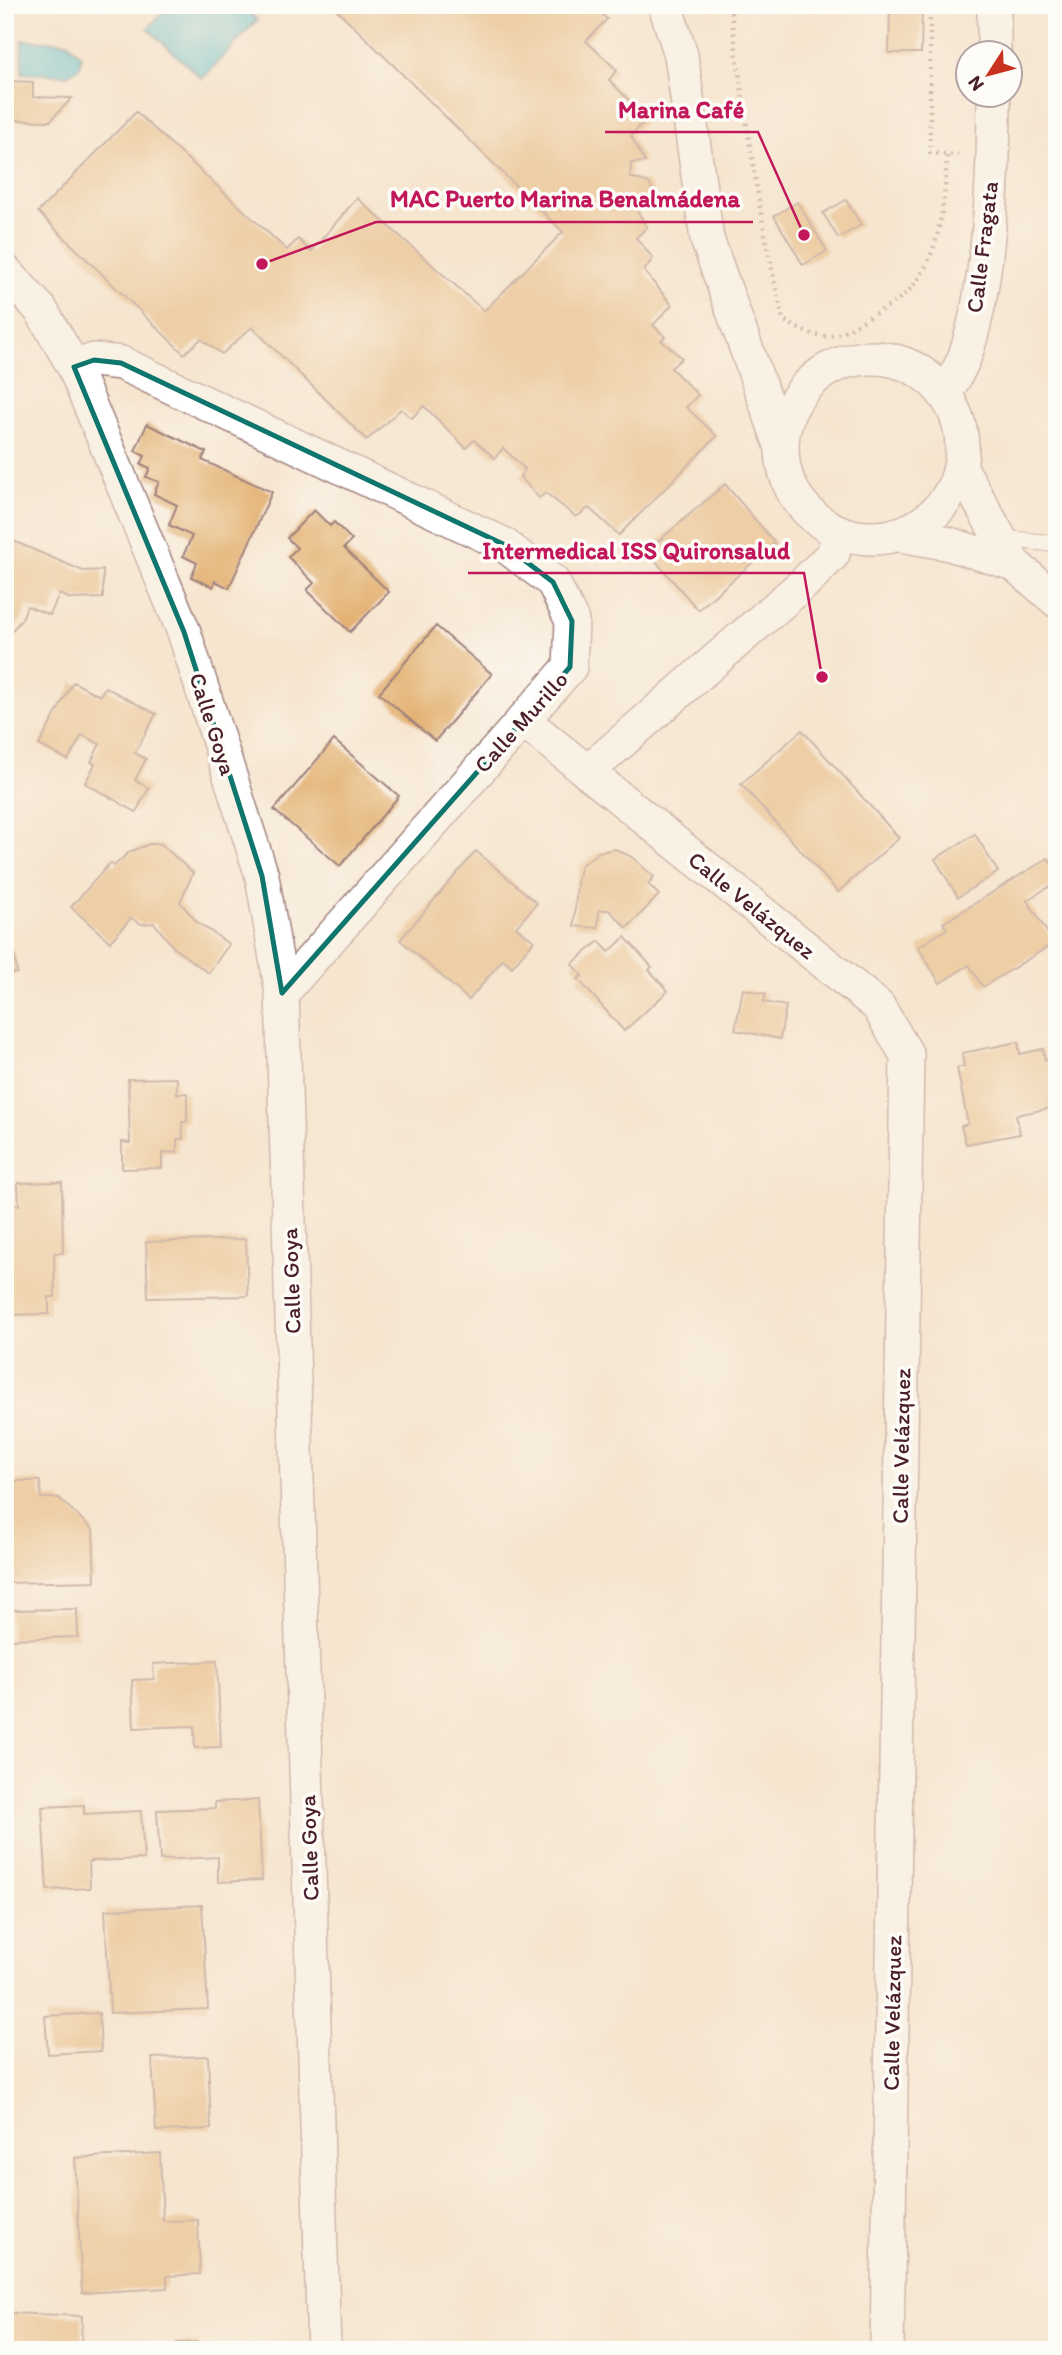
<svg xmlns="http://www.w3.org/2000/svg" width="1062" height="2355" font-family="Itim,sans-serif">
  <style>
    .water { fill: #58c1d4; stroke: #517080; stroke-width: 2 }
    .building { fill: #e3b171 }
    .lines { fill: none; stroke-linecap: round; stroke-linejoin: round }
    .lane-casing { stroke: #a0827d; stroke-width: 18 }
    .street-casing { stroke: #a0827d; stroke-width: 36 }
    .path { stroke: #a0827d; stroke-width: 4.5; stroke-dasharray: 2 5; stroke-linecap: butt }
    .lane { stroke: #fff; stroke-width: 16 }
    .street { stroke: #fff; stroke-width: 33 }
    .marked { fill: none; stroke: #0f766e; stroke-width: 5; stroke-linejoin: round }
    .labels { text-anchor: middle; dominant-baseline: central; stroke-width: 7; stroke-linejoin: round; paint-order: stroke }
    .street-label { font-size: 23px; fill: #4a1f2b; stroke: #fdfcf7 }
    .leader { fill: none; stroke: #c2185b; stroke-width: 2.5 }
    .callout-dot { fill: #c2185b; stroke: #fdfcf7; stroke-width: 2.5 }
    .callout-label { font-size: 24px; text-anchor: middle; font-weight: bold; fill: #c2185b; stroke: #fdfcf7; stroke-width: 7; stroke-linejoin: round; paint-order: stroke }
  </style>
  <rect width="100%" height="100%" fill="#fdfcf7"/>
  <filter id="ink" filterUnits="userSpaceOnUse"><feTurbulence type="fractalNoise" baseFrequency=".0143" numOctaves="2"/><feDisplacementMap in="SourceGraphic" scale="14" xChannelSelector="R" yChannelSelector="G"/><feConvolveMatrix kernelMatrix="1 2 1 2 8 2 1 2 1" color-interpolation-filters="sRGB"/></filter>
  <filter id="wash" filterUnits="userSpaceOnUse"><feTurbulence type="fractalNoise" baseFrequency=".00686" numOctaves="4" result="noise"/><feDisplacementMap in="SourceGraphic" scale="28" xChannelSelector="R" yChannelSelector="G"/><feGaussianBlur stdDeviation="1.57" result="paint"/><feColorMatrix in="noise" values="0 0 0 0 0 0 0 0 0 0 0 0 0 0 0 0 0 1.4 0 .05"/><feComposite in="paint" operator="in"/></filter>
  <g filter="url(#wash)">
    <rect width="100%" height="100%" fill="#f6e5cf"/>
    <g class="water">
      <polygon points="170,5 241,5 257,20 202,79 148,29"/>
      <polygon points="22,40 68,42 81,56 80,67 67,75 22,73"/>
    </g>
    <g id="blocks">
      <g class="building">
        <polygon points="332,5 573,5 583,14 592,5 607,19 586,41 617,70 609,80 647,118 631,136 645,162 631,163 630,177 649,183 655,195 634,206 647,227 636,238 653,258 644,271 672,305 653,325 665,337 661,340 682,358 671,368 698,395 686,407 717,436 619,535 589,508 576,517 546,493 539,498 520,477 525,469 503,448 495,458 474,440 466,448 424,406 412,418 401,409 367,440 252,327 222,354 201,339 184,354 38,212 136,112 287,250 298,239 311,252 357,198 484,311 563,232"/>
        <polygon points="890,5 922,5 921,53 889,53"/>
        <polygon points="5,13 10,13 9,81 33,82 33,97 72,98 50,121 5,120"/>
        <polygon points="846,200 861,225 838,238 823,213"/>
        <polygon points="797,202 827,251 803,265 774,216"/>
        <polygon points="147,424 206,452 202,460 272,492 229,588 215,581 213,587 191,577 197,563 183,556 192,536 169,525 177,505 154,494 159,482 146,477 150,468 141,464 145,456 135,451"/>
        <polygon points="725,484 775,543 698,610 647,551"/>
        <polygon points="314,510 330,526 334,522 352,540 344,548 389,592 350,632 307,590 314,583 288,557 297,548 287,538"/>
        <polygon points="11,540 83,571 103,570 103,598 71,599 59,594 50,615 27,606 22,619 5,639 5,580"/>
        <polygon points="436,626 492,674 435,741 379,693"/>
        <polygon points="73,682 100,696 105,687 156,714 135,753 146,759 135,780 149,788 136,812 85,783 95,764 91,762 100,744 82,735 68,760 39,745"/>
        <polygon points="802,730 899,838 838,892 741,784"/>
        <polygon points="334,740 399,796 340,866 274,810"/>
        <polygon points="975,834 998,872 958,897 935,859"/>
        <polygon points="149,844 161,844 193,873 180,902 197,922 229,944 209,973 175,949 154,923 141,924 131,918 110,942 71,907 110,863 114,866 129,852"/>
        <polygon points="615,849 632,857 654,877 648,884 659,895 627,928 609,910 599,910 598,928 574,926 577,881 581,865 599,852"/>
        <polygon points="476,851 537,903 516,927 534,941 512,967 503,959 469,1000 400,940"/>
        <polygon points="1048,858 1057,872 1057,882 1027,900 1054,943 983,987 969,965 940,983 918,947 947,929 943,923"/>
        <polygon points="625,937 652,967 649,970 668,991 624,1031 578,979 582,976 572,964 599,941 609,952"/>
        <polygon points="14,950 17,973 5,975 5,951"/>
        <polygon points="743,989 766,994 764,1002 786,1006 780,1039 735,1030"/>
        <polygon points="1018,1042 1020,1054 1043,1049 1045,1060 1057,1057 1057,1107 1016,1115 1020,1134 966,1144 961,1126 968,1124 957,1068 964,1066 962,1053"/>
        <polygon points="177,1078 177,1094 187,1093 187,1122 182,1122 183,1139 177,1139 177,1152 162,1153 162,1168 122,1169 122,1142 130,1143 128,1079"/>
        <polygon points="62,1182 63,1253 54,1253 55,1297 49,1297 49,1314 5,1315 5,1205 19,1205 18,1183"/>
        <polygon points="246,1239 248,1296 148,1298 146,1242"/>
        <polygon points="5,1481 40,1481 41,1498 59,1498 93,1530 95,1581 5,1583"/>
        <polygon points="77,1609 78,1637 11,1639 10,1610"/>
        <polygon points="217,1661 221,1747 195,1748 194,1726 134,1728 132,1680 154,1679 153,1664"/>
        <polygon points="258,1800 262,1880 218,1882 218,1857 160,1860 157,1810 215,1808 215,1802"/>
        <polygon points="84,1805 84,1814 141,1811 144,1859 89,1861 90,1888 47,1890 42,1807"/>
        <polygon points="202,1905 208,2009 110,2013 105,1910"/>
        <polygon points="99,2013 101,2051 48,2054 45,2016"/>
        <polygon points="208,2056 211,2129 156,2131 152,2058"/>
        <polygon points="160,2153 163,2221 198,2220 200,2274 167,2276 167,2288 82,2293 75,2158"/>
        <polygon points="10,2313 82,2316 81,2350 9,2350"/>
        <polygon points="198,2342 199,2350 177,2350 177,2343"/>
      </g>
    </g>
  </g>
  <g filter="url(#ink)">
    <use href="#blocks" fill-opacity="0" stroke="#a0827d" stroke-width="2"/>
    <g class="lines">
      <defs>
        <polyline id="lane" points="1000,538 1057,544"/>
        <g id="street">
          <polyline points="665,5 681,55 707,239 782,448"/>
          <polyline points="994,5 994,52"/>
          <polyline points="5,271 41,310 74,367 184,632 262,876 282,993 324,2350"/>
          <circle cx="872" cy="448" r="90"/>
          <polyline points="74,367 94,360 121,363 503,544 553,582 572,621 570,667 282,993"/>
          <path d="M945,394C952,382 960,369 965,356C990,284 994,171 994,94"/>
          <polyline points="961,468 1014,564 1057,601"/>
          <polyline points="900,535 946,543 1014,564"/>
          <polyline points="523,720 878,1006 907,1055 887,2350"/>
          <polyline points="587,772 803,584 833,554 839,532"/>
        </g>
      </defs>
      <use href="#lane" class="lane-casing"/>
      <use href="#street" class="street-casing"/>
      <g class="path">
        <path d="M730,5C744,111 759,216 783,320C822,342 828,342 866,319C879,311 896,303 907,292C941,260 945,198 947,154"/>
        <polyline points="930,5 930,153 958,155"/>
      </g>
      <use href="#lane" class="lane"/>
      <use href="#street" class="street"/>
    </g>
  </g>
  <path d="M0 0H1062V2355H0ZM94,360L121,363L503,544L553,582L572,621L570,667L282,993L262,876L184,632L74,367Z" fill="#f6e5cf" fill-opacity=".55" fill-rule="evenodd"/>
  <path class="marked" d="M94,360L121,363L503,544L553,582L572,621L570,667L282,993L262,876L184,632L74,367Z"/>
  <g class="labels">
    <g class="street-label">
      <text transform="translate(982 247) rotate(-83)">Calle Fragata</text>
      <text transform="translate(521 722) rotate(-48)">Calle Murillo</text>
      <text transform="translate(213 724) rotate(72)">Calle Goya</text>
      <text transform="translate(752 905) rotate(39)">Calle Velázquez</text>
      <text transform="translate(291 1281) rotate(-92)">Calle Goya</text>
      <text transform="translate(901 1446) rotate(-89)">Calle Velázquez</text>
      <text transform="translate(309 1848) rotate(-92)">Calle Goya</text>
      <text transform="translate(892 2013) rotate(-89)">Calle Velázquez</text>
    </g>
  </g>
  <path class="leader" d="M804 235L758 132H605M262 264L376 222H753M822 677L804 573H468"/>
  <g class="callout-dot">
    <circle cx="804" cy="235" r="7"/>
    <circle cx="262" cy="264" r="7"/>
    <circle cx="822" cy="677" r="7"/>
  </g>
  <g class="callout-label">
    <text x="681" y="118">Marina Café</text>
    <text x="565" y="207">MAC Puerto Marina Benalmádena</text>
    <text x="636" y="559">Intermedical ISS Quironsalud</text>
  </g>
  <rect width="1062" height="2355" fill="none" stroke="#fdfcf7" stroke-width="28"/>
  <g transform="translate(989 74) rotate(234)"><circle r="33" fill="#fdfcf7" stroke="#b5a4a5" stroke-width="2"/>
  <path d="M0-5L12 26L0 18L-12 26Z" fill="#c8321e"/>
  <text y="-10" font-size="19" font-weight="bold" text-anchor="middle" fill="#4a1f2b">N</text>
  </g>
</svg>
